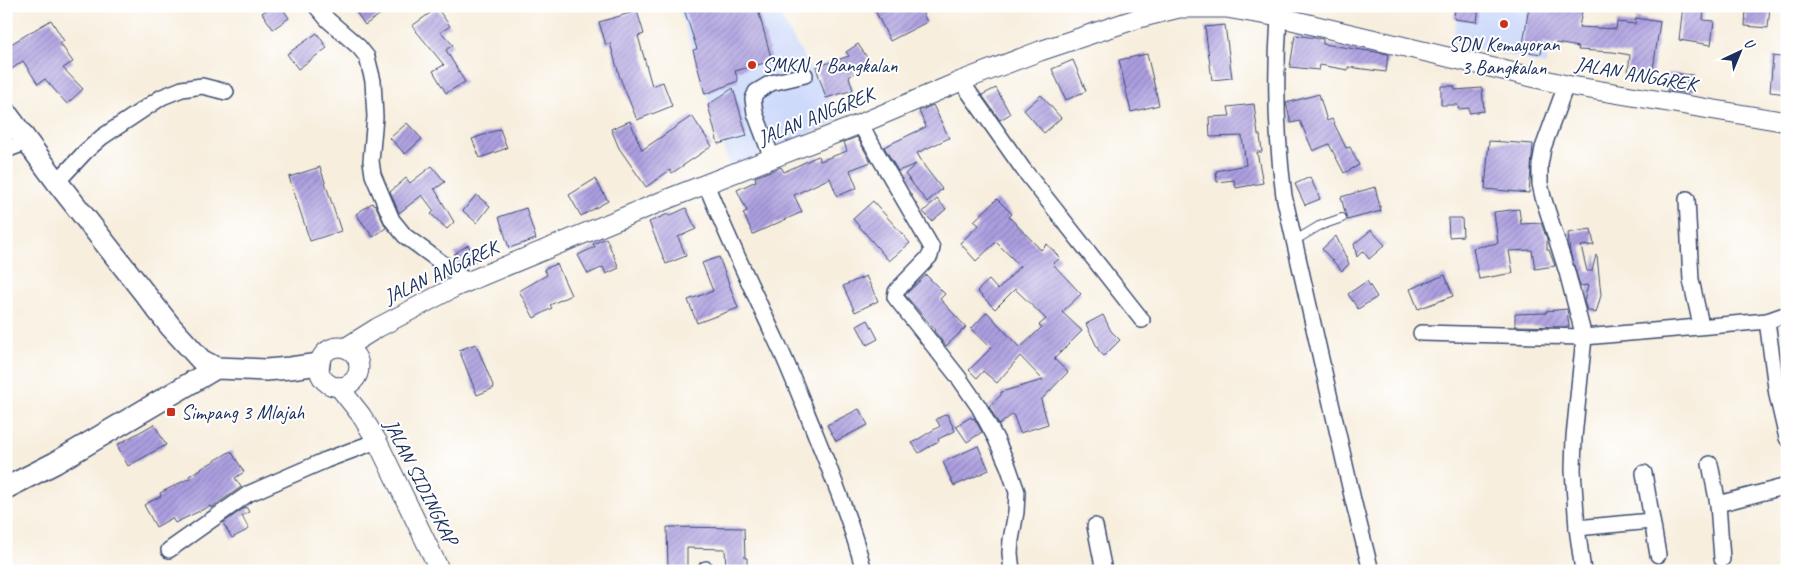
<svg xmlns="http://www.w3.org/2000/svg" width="1793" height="577" font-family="Caveat,sans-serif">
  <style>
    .built { fill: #cedafa }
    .building { fill: url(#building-hatch) }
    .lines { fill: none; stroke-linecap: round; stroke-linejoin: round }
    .service-casing { stroke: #3c4c71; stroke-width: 10 }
    .minor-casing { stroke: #3c4c71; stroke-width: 18 }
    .tertiary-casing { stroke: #3c4c71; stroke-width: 21 }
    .secondary-casing { stroke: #3c4c71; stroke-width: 24 }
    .service { stroke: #fff; stroke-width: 8 }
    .minor { stroke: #fff; stroke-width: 15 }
    .tertiary { stroke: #fff; stroke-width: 19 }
    .secondary { stroke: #fff; stroke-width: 21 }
    .poi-dot { fill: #c8321e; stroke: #fff; stroke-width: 2 }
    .labels { text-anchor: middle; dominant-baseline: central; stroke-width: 4; stroke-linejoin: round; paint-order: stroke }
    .poi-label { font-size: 20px; fill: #1b2f5e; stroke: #fff; text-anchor: start }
    .street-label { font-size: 20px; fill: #1b2f5e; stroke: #fff }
  </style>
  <defs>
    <pattern id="building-hatch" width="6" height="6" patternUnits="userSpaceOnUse" patternTransform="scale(1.25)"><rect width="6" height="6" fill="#ad9fe0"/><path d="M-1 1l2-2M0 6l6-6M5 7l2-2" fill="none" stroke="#8c82b9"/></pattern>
  </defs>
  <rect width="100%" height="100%" fill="#fff"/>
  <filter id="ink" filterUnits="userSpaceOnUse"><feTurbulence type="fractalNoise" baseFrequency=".02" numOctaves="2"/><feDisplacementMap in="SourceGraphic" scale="10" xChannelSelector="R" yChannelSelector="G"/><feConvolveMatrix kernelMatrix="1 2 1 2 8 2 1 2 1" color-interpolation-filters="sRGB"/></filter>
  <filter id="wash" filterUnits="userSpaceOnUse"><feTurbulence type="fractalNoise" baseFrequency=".0096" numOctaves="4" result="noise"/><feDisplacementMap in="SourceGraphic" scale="20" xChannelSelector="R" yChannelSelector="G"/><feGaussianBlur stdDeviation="1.12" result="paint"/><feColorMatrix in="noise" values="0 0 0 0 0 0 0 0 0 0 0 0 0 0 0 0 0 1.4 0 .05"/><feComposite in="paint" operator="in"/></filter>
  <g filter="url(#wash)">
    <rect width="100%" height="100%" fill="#f7eedd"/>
    <g class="built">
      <polygon points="678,6 774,6 841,120 730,167"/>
      <polygon points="1459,6 1555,6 1546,65 1452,42"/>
    </g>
    <g id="blocks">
      <g class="building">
        <polygon points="272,6 281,6 289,18 273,29 262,13"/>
        <polygon points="352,6 392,6 365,25"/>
        <polygon points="683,6 757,6 772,61 735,71 738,81 705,94 693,50 697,49"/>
        <polygon points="873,6 919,6 927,22 890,41"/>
        <polygon points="1455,6 1479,6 1477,22 1454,19"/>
        <polygon points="1529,6 1583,6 1579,27 1616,29 1617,22 1635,24 1636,18 1660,22 1652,76 1628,72 1630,55 1613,52 1578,50 1579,47 1556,43 1555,45 1543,42 1541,54 1522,51"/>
        <polygon points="1683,6 1704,6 1703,20 1714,21 1711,45 1679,40"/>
        <polygon points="1746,6 1770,6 1768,28 1745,26"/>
        <polygon points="437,8 450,26 441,32 453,45 446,50 465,82 446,93 433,71 444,65 412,26"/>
        <polygon points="637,11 644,34 638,36 652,86 663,82 672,106 637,120 620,78 610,43 606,45 599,22"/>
        <polygon points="51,20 64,41 60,43 73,62 63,68 83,89 67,104 45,79 38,84 23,61 6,73 6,47"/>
        <polygon points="1225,25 1232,78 1212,80 1205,27"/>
        <polygon points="317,33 327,48 298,69 287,54"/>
        <polygon points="1295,35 1323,39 1323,44 1388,54 1386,72 1348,67 1348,70 1320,65 1319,70 1290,67"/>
        <polygon points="858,44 870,62 849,77 853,90 826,98 816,67 849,56 846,52"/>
        <polygon points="1147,54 1159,105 1131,112 1119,60"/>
        <polygon points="1773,56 1787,58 1787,94 1770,92"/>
        <polygon points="1073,60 1086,91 1066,100 1052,69"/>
        <polygon points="1668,73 1693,75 1692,92 1667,91"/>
        <polygon points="1441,86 1454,86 1455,90 1482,88 1484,111 1469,113 1469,108 1458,109 1458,105 1441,105"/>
        <polygon points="733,88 747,136 718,144 708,105"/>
        <polygon points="996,88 1010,114 1000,120 982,95"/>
        <polygon points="1319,94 1327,121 1332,119 1346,148 1350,147 1359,165 1344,173 1329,144 1313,151 1300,121 1291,123 1286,103"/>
        <polygon points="1041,95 1061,118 1044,133 1024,110"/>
        <polygon points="1254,104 1258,135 1260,135 1262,152 1257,152 1263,183 1236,188 1234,180 1217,182 1216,171 1246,165 1242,136 1210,137 1209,117 1230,116 1228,107"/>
        <polygon points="933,105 949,138 917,153 925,167 942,189 927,202 905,174 916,164 898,171 884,147 926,127 919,111"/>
        <polygon points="692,116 712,146 672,173 670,170 646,187 619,148 611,129 630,121 642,150"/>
        <polygon points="407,123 422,139 405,154 390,138"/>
        <polygon points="500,129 507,148 480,158 472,139"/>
        <polygon points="857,137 871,162 850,170 857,188 837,196 830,178 794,195 802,212 753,234 743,213 747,211 737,190 756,181 755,177 781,167 784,172 818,156 820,161 847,151 844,142"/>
        <polygon points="1489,141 1533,144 1529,193 1485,189"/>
        <polygon points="432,166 445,182 435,189 434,188 454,222 447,229 431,214 434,211 422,195 399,213 390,192 406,178 410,183"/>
        <polygon points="320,167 341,231 310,241 289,177"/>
        <polygon points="1310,177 1320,199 1305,205 1295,184"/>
        <polygon points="595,179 608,201 581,216 569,195"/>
        <polygon points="1375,187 1381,211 1347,220 1341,197"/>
        <polygon points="476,195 490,206 477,223 463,211"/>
        <polygon points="937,199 946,209 932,221 923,212"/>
        <polygon points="997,199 1012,214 1009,217 1041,250 1047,244 1060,258 1053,264 1081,294 1062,312 1082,331 1054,359 1068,372 1041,400 1048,424 1020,433 1013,414 999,425 989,406 1001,395 1001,392 1043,380 1020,356 997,383 983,371 977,378 969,370 991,348 971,329 987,312 1020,348 1042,327 1039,325 1046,319 1015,289 995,309 977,291 989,280 998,290 1020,266 996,242 976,261 960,243 979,225 974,221"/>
        <polygon points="873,201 910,243 889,261 853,219"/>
        <polygon points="372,203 374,205 375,204 386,228 373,237 356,214"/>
        <polygon points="526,208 536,239 509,248 499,217"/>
        <polygon points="686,208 696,229 678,237 686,256 666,264 649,222 668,214 669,216"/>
        <polygon points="1519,209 1521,224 1541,223 1547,239 1547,250 1549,250 1555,266 1535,269 1532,250 1509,251 1513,273 1479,279 1473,248 1498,243 1494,212"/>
        <polygon points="1448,218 1462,218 1463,236 1449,237"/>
        <polygon points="1591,229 1594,245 1581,246 1587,271 1592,271 1596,255 1597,256 1601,295 1596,313 1587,310 1584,301 1588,285 1580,286 1570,252 1568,233"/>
        <polygon points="1371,230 1385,245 1369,259 1363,251 1357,257 1354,244"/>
        <polygon points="1336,236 1349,264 1342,271 1322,249"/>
        <polygon points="606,238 619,268 606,274 603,267 588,274 578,255 595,247 593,244"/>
        <polygon points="468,245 477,260 464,268 454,254"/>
        <polygon points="719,257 738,308 697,323 688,300 713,291 702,263"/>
        <polygon points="557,264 571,295 550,305 552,308 534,318 519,291 547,275 544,269"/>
        <polygon points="926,275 945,294 940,299 966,327 946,346 934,331 935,330 905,295"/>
        <polygon points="1445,275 1453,296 1418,309 1410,289"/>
        <polygon points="866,276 878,301 855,312 843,286"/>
        <polygon points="1367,281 1377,297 1358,309 1348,294"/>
        <polygon points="1567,309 1569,327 1515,326 1515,314 1546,313 1546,311"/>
        <polygon points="1103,315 1111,331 1120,340 1104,356 1099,351 1086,324"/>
        <polygon points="868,320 878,339 867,345 857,326"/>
        <polygon points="476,344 494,388 477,395 459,350"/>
        <polygon points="859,409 868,425 836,441 827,425"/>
        <polygon points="947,414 955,431 938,439 939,441 919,453 912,443 940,426 936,419"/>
        <polygon points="971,417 972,419 974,418 982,432 967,442 956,426"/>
        <polygon points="154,424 166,445 128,466 117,445"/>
        <polygon points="978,446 989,470 954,486 943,462"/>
        <polygon points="231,451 244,472 235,478 241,487 211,508 210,506 175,523 172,518 156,527 144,505 161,496 160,493 190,478 189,476"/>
        <polygon points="246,507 249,512 242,516 249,529 232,538 223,523"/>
        <polygon points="667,527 744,528 745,558 747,558 747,571 726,571 725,549 687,548 687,568 668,569"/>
      </g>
    </g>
  </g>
  <g filter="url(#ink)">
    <use href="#blocks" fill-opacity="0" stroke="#3c4c71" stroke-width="1"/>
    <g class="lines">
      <defs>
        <polyline id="service" points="1294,241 1319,226 1342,218"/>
        <g id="minor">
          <polyline points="316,6 328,20 359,47 367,57 373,81 375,117 371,161 373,175 392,220 405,236 468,282"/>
          <path d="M1279,17C1275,76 1276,137 1284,196L1353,500L1371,571"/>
          <polyline points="961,81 1023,169 1142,320"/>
          <polyline points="1566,85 1543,148 1540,165 1540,184 1543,197 1567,272 1584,337 1574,437 1573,470 1577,528 1583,571"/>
          <polyline points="860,124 932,248 930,256 899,288 896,292 895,297 959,378 979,407 996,439 1008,466 1017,492 1016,512 1011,540 1010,553 1012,571"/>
          <polyline points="6,150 27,142"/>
          <polyline points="772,158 755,113 753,99 756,92 771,83 805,75"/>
          <polyline points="57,182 85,152 102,137 162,97 182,89 202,86 226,92"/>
          <path d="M706,184C727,237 752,288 776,340C790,369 801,399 813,428C832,475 851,521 864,571"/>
          <polyline points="1687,199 1691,280 1701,325"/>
          <polyline points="1767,321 1777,395 1787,438"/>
          <polyline points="1421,333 1584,337 1767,321 1787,314"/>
          <polyline points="1710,464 1718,504 1722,559"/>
          <polyline points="1644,473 1658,555"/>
          <polyline points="1718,504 1787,486"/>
          <polyline points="1095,526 1104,571"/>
          <polyline points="1577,528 1651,521"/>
          <polyline points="169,550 248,494 326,460 377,441"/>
          <polyline points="706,569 706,571"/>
        </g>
        <g id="tertiary">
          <circle cx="339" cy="367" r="20"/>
          <polyline points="345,348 377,328 455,287 670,198 860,124 961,81 1040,51 1139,18 1179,8 1226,8 1279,17 1566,85 1787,122"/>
          <polyline points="339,387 361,415 377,441 440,571"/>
        </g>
        <g id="secondary">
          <polyline points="6,113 57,182 171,327 201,360 216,368"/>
          <polyline points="6,488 55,463 216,368 266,370 290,368 319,364"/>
        </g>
      </defs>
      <use href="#service" class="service-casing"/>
      <use href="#minor" class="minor-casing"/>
      <use href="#tertiary" class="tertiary-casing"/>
      <use href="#secondary" class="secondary-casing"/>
      <use href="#service" class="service"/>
      <use href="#minor" class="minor"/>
      <use href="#tertiary" class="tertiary"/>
      <use href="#secondary" class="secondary"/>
    </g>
  </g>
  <g class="poi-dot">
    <circle cx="1504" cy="24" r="5"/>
    <circle cx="752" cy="65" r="5"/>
    <rect x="166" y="407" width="10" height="10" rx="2.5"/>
  </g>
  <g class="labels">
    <g class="poi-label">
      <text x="1504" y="44" text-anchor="middle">SDN Kemayoran<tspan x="1504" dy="23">3 Bangkalan</tspan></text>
      <text x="762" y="65">SMKN 1 Bangkalan</text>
      <text x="181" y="412">Simpang 3 Mlajah</text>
    </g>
    <g class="street-label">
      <text transform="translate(1636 74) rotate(10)">JALAN ANGGREK</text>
      <text transform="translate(816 116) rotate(-22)">JALAN ANGGREK</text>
      <text transform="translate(441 272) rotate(-25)">JALAN ANGGREK</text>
      <text transform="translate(421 482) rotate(63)">JALAN SIDINGKAP</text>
    </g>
  </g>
  <rect width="1793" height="577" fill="none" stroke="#fff" stroke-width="25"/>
  <g transform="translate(1740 52) rotate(44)" stroke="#ffffff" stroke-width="4" paint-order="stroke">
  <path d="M0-4L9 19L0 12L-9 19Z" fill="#1b2f5e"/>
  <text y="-8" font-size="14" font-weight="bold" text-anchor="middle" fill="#1b2f5e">U</text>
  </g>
</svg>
